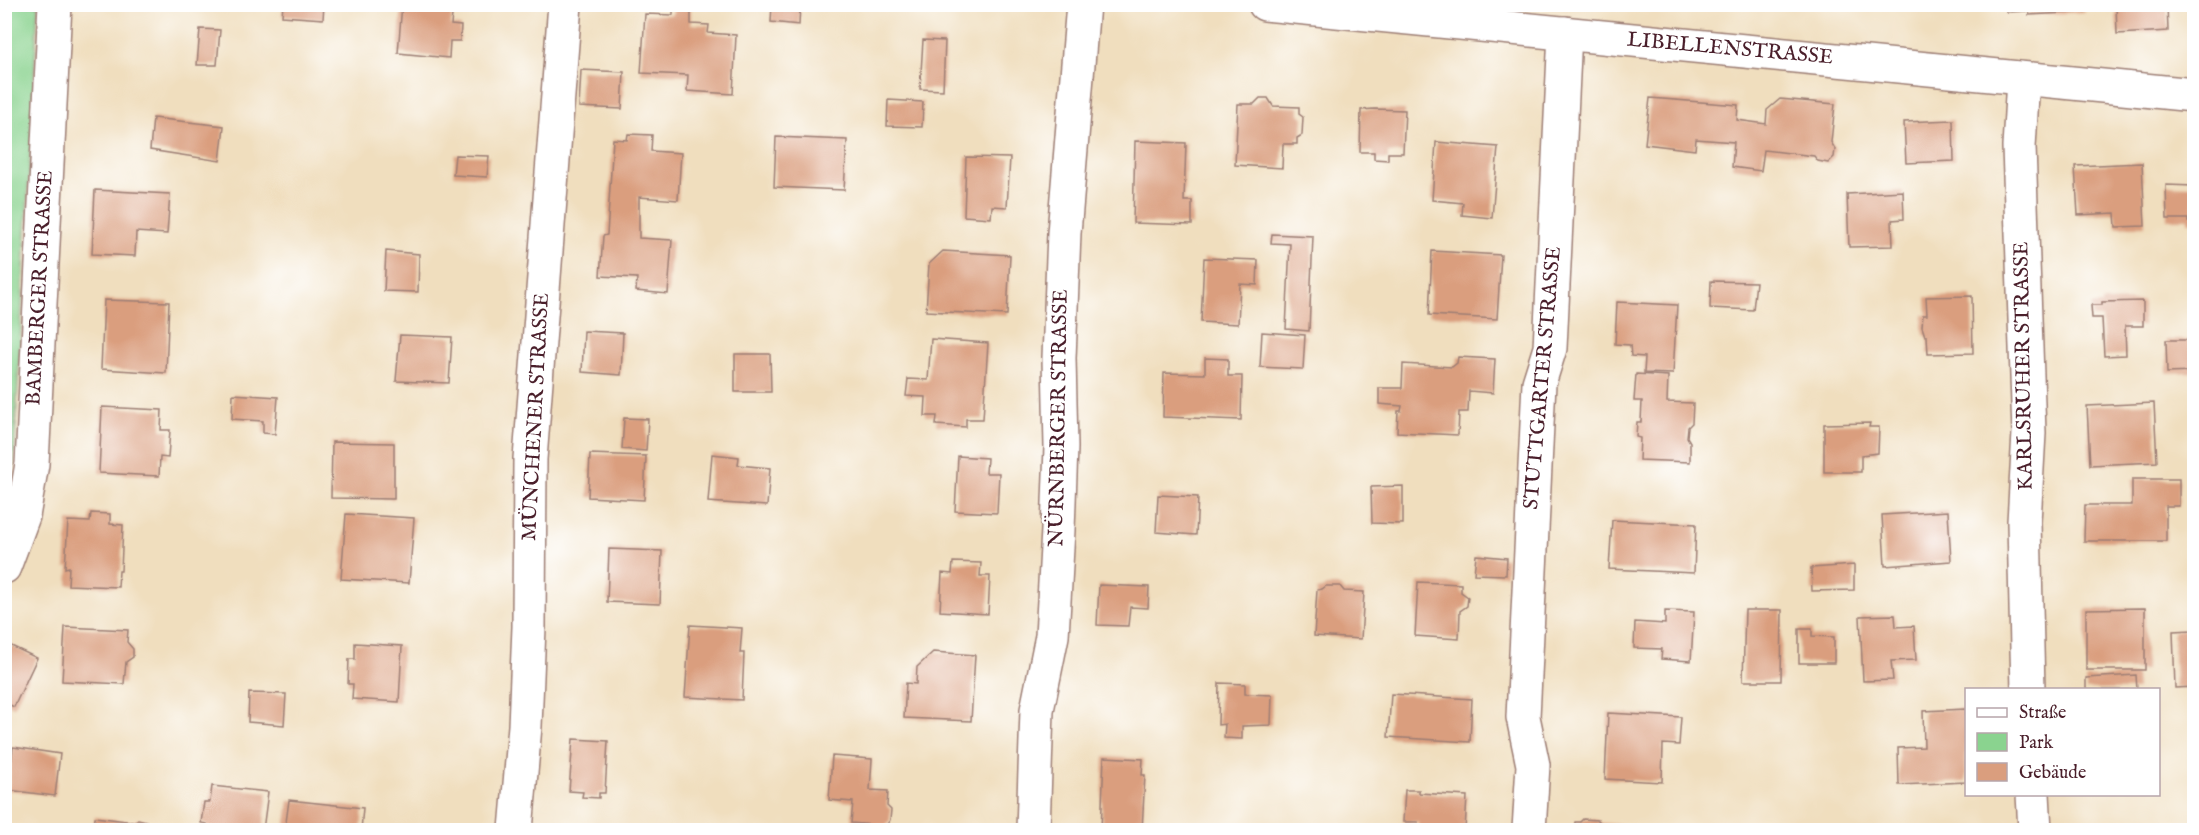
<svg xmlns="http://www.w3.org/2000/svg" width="2199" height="835" font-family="'IM FELL English',serif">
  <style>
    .green { fill: #8ad38f; stroke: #6a795d; stroke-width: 1.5 }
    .building { fill: #da9e7e }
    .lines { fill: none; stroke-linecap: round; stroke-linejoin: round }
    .minor-casing { stroke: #9d7e74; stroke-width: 36 }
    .minor { stroke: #fff; stroke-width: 33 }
    .labels { text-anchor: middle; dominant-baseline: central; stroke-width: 5; stroke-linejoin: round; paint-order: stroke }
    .street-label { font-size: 21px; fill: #4a1f2b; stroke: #fff }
  </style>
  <rect width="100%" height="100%" fill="#fff"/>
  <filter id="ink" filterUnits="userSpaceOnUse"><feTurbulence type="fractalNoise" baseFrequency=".0167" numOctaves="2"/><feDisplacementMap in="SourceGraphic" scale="12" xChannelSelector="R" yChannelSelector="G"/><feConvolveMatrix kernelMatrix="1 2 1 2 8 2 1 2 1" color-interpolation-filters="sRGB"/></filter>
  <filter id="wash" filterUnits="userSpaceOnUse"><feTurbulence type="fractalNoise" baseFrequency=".008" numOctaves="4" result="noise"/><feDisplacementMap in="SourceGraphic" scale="24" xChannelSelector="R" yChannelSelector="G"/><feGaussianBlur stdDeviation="1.35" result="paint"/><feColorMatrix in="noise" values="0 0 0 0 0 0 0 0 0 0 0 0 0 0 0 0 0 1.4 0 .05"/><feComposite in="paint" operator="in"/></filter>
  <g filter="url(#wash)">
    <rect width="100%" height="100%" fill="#f0debe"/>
    <polygon class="green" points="5,5 38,5 11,516 5,527"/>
    <g id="blocks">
      <g class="building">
        <polygon points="283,4 324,4 323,19 282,16"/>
        <polygon points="402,4 453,4 451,25 461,26 460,41 450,41 449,58 398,53"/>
        <polygon points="772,4 800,4 799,25 771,22"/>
        <polygon points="2116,4 2167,4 2168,31 2117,34"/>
        <polygon points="2006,5 2084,5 2084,12 2029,15 2029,11 2007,12"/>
        <polygon points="673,7 691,8 691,24 709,25 708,33 736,35 733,94 687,91 688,75 641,73 645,14 673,15"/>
        <polygon points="200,29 220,30 217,65 197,65"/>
        <polygon points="923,40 945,41 943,90 920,89"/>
        <polygon points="581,70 624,72 622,109 579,107"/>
        <polygon points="1260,98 1268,98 1273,106 1299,107 1299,114 1303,117 1302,135 1297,138 1297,144 1283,144 1282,168 1235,165 1238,104 1254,104"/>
        <polygon points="1650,98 1738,105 1737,120 1766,124 1767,110 1780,99 1835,104 1831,142 1835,149 1834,157 1828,163 1818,161 1814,156 1764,150 1761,171 1732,167 1734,142 1696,139 1695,150 1645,144"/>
        <polygon points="888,100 923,102 922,127 887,126"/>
        <polygon points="1374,109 1405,110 1403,153 1388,153 1388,160 1374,159 1374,152 1360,152 1361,110"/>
        <polygon points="153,118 224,126 220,161 150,150"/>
        <polygon points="1953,120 1954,161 1906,163 1904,122"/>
        <polygon points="628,134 652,135 651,151 681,153 678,200 639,197 639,238 672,240 668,294 636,291 637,278 600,276 603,236 607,235 613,139 627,140"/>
        <polygon points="776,137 847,140 844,190 774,187"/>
        <polygon points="1135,141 1186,143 1184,201 1192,201 1192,225 1133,223"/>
        <polygon points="1436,142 1498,147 1492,218 1462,215 1463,203 1432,200"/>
        <polygon points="455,155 489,156 487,177 453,175"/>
        <polygon points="966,157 1010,158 1007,207 992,206 991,218 964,216"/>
        <polygon points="2142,163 2145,226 2116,227 2115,213 2078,215 2075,166"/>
        <polygon points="2166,185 2194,186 2194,222 2188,222 2188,219 2167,219"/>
        <polygon points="95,190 170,194 167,234 136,232 135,256 92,254"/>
        <polygon points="1903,191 1904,219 1892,220 1893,246 1849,247 1847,194"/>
        <polygon points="1272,234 1313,236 1309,331 1286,329 1290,244 1271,243"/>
        <polygon points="386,251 419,254 418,292 384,291"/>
        <polygon points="943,251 1010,255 1007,315 926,311 929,264"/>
        <polygon points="1432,251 1501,255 1497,319 1429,315"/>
        <polygon points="1204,258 1258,260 1257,285 1240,284 1238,324 1201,322"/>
        <polygon points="1711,281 1756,282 1753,310 1710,308"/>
        <polygon points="1972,296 1973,353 1928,354 1927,336 1925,336 1922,327 1923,315 1927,315 1926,297"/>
        <polygon points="104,300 169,302 166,373 101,369"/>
        <polygon points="2143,301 2143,326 2125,326 2126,355 2104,356 2102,318 2092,318 2091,305 2102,305 2102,302"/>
        <polygon points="1617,302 1677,305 1673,374 1644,373 1645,357 1631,356 1630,345 1615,344"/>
        <polygon points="584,331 623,333 621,375 582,372"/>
        <polygon points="1262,332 1305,335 1303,369 1260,367"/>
        <polygon points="400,335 452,337 449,383 396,381"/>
        <polygon points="931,339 988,343 983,419 966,419 966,427 936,425 937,416 925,416 926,397 906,396 908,379 928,380"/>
        <polygon points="2166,340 2194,340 2194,372 2167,373"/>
        <polygon points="735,354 770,354 771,392 735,392"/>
        <polygon points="1458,357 1495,359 1493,393 1469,391 1468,412 1459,412 1458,435 1397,432 1398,411 1401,411 1402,406 1379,404 1379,388 1402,388 1403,364 1452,367 1457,363"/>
        <polygon points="1205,358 1228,359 1228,376 1242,376 1241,420 1163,417 1164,373 1205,374"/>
        <polygon points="1636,374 1668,376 1667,402 1693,403 1692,423 1688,427 1687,437 1690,442 1690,462 1639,460 1640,438 1636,437 1637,422 1641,422 1642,401 1634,401"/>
        <polygon points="233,394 278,397 275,434 263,433 263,421 232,419"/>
        <polygon points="2154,403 2157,462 2090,465 2087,406"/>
        <polygon points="102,407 162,410 161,430 170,430 168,458 160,457 159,476 99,473"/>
        <polygon points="624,418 648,419 646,451 622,449"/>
        <polygon points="1870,423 1869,427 1879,427 1878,453 1861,455 1861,472 1824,472 1824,424"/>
        <polygon points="332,442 394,443 394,499 331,498"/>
        <polygon points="590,454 646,456 644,500 588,497"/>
        <polygon points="712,454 739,457 738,465 770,468 767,506 708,502"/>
        <polygon points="958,456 987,458 986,473 999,473 997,513 955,511"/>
        <polygon points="2132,479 2179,479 2179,506 2166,506 2166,541 2084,541 2085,505 2132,505"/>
        <polygon points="1403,486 1403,524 1372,523 1371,487"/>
        <polygon points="1158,495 1198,497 1196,535 1156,532"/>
        <polygon points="1948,511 1951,561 1885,566 1882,515"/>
        <polygon points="91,513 110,514 110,524 123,525 121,571 119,571 118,587 68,585 69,567 65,568 68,521 90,522"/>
        <polygon points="346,514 414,518 409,583 341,579"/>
        <polygon points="1612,520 1696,524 1694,573 1609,569"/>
        <polygon points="609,549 662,551 660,604 607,602"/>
        <polygon points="1476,555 1507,558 1506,575 1474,574"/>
        <polygon points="953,562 981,563 980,576 990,576 988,614 940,611 942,573 952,574"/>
        <polygon points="1854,565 1854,590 1812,591 1811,568"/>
        <polygon points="1418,582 1461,584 1461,592 1468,597 1467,606 1460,611 1459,639 1415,636"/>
        <polygon points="1099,585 1149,587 1148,608 1130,607 1128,626 1097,625"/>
        <polygon points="1326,586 1340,586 1344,591 1364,592 1361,639 1314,636 1317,590 1322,589"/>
        <polygon points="2145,608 2145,670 2086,670 2086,609"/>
        <polygon points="1745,610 1782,610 1781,681 1743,681"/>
        <polygon points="1665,611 1694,612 1691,661 1661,659 1662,649 1634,648 1635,622 1665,624"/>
        <polygon points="1895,615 1896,627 1914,626 1916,660 1891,661 1893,680 1863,681 1860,616"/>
        <polygon points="690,625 742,628 740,653 744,653 742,700 685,697"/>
        <polygon points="65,627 128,630 127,642 133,649 133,657 126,662 124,684 62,681"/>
        <polygon points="1799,629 1812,629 1812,636 1834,637 1834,663 1799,663"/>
        <polygon points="2194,630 2194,687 2175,688 2173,631"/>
        <polygon points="5,643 37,658 14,707 4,702"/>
        <polygon points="355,643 402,646 399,702 352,699 353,684 348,684 349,659 355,659"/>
        <polygon points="933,652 975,655 971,721 904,718 906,683 916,684 917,667"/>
        <polygon points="2136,675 2137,690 2086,690 2086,678"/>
        <polygon points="1219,683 1245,684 1245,694 1272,695 1271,725 1242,726 1242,739 1224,738 1225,724 1218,725"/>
        <polygon points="249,693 286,694 284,725 248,722"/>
        <polygon points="1391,694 1472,699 1470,742 1388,737"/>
        <polygon points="1966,709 1966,782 1899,785 1898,748 1924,747 1923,711"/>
        <polygon points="1608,713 1681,717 1679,745 1663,744 1662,782 1605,779"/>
        <polygon points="573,739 608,741 605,793 599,793 599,798 582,797 583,792 569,791"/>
        <polygon points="13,747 60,754 55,796 8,790"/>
        <polygon points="832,756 872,759 870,790 888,791 887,806 891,810 890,820 886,826 851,823 853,802 829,800"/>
        <polygon points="1104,757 1143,759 1142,775 1145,775 1142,830 1101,830"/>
        <polygon points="212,786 268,792 263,830 206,830 207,824 201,823 204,802 210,802"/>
        <polygon points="1405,790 1419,790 1419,793 1467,796 1465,830 1417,830 1418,822 1403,822"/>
        <polygon points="289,800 363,808 361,830 285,830"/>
        <polygon points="95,817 134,822 138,819 146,821 149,823 163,825 162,830 93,830"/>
        <polygon points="1583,819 1598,820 1601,823 1622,825 1622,830 1574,830 1575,822 1580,822"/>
      </g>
    </g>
  </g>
  <g filter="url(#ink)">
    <use href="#blocks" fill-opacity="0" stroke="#9d7e74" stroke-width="1.5"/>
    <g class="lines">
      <defs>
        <g id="minor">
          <polyline points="1265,4 2194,95"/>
          <polyline points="2023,79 2019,147 2029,433 2024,522 2028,690"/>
          <polyline points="4,567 23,516 32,464 55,4"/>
          <polyline points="2033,794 2035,830"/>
          <polyline points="516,830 525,726 529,627 530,459 565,4"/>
          <polyline points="1033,830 1037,710 1052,636 1058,530 1061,447 1059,358 1064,233 1083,4"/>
          <polyline points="1529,830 1533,765 1523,717 1539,383 1550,348 1565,33"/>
        </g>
      </defs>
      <use href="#minor" class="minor-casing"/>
      <use href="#minor" class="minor"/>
    </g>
  </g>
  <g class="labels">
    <g class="street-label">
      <text transform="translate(1730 49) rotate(5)">LIBELLENSTRASSE</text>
      <text transform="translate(40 288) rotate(-87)">BAMBERGER STRASSE</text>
      <text transform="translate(2024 366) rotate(-91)">KARLSRUHER STRASSE</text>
      <text transform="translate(1543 378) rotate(-85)">STUTTGARTER STRASSE</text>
      <text transform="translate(536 417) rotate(-87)">MÜNCHENER STRASSE</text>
      <text transform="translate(1059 418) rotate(-89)">NÜRNBERGER STRASSE</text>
    </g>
  </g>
  <rect width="2199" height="835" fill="none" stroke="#fff" stroke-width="24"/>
  <rect x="1965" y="688" width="195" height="108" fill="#ffffff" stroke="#b7a5aa" stroke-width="1.5"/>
  <rect x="1977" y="708" width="30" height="9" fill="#ffffff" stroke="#b7a5aa" stroke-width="1.5"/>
  <text x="2019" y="718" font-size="18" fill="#4a1f2b">Straße</text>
  <rect x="1977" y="733" width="30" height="18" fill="#8ad38f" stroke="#b7a5aa" stroke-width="1.5"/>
  <text x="2019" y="748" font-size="18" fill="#4a1f2b">Park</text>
  <rect x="1977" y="763" width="30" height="18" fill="#da9e7e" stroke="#b7a5aa" stroke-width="1.5"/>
  <text x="2019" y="778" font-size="18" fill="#4a1f2b">Gebäude</text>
</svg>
